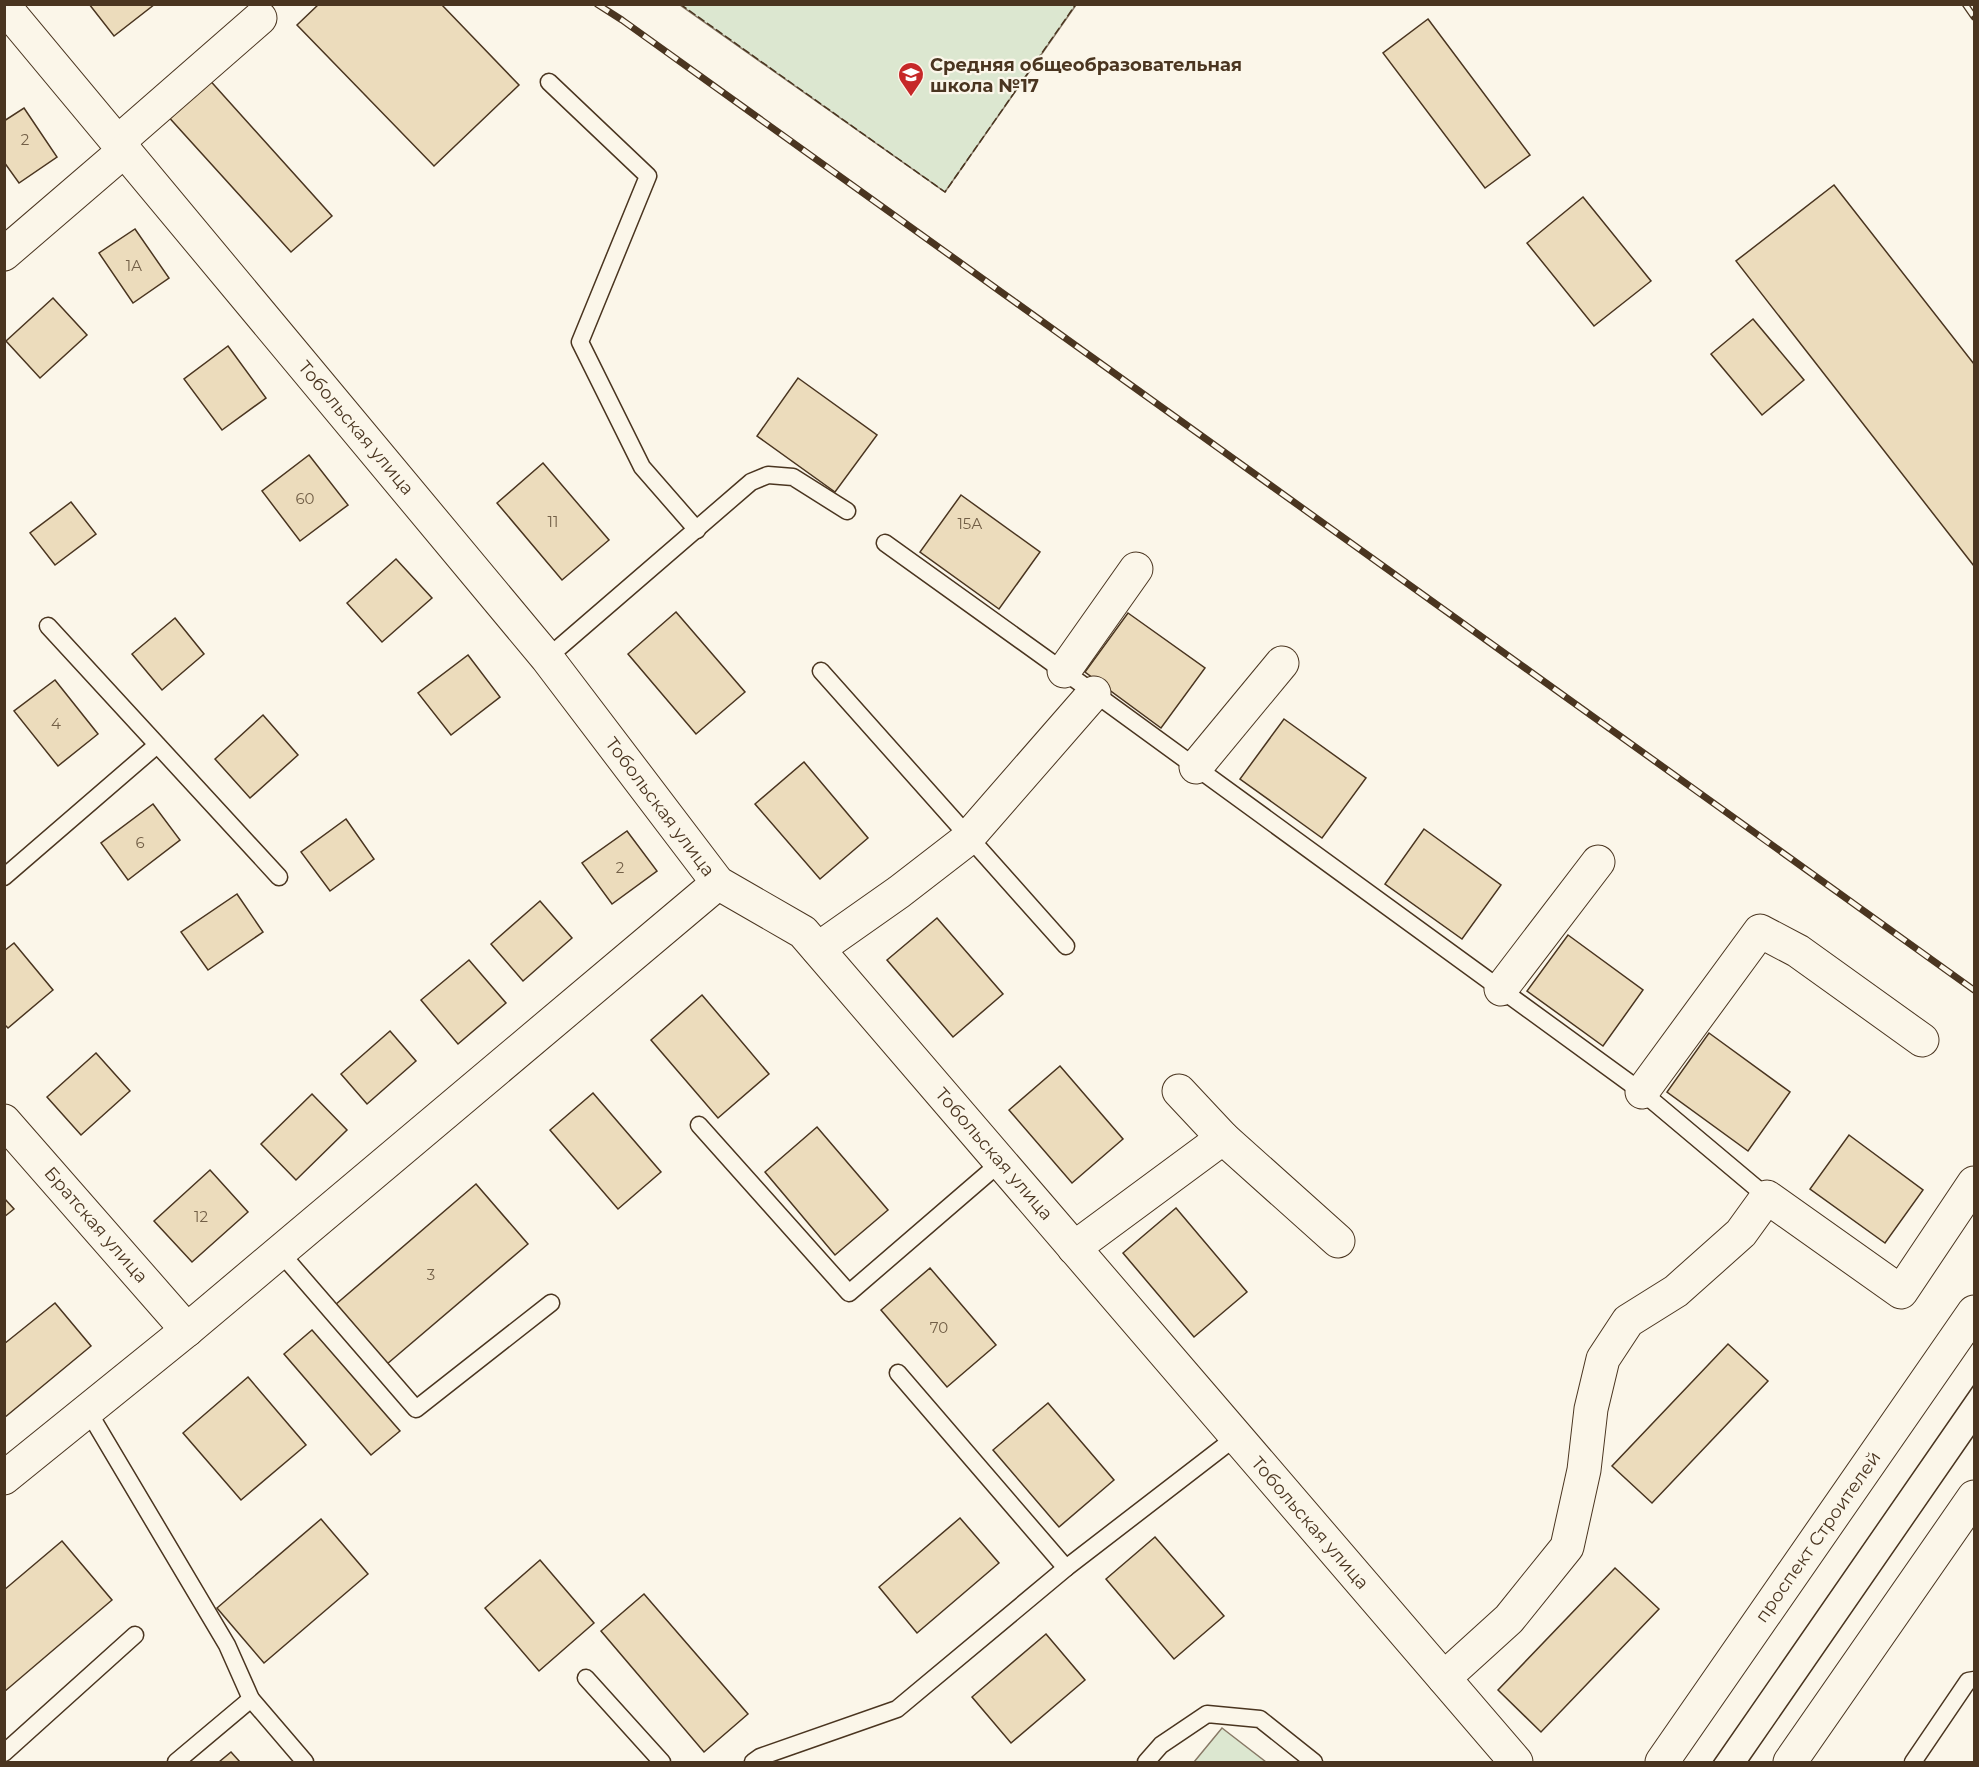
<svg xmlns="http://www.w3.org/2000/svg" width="1979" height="1767" font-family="Montserrat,sans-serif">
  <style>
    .green { fill: #dce7d0; stroke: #887966; stroke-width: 1.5 }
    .building { fill: #ecdcbc; stroke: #4a3520; stroke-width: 1.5 }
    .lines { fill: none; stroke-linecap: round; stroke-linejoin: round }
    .service-casing { stroke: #4a3520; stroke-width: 19 }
    .minor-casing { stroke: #4a3520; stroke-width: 35 }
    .primary-casing { stroke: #4a3520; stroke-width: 35 }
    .service { stroke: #fbf6e9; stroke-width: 16 }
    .minor { stroke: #fbf6e9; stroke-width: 33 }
    .primary { stroke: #fbf6e9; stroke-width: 33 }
    .tram { stroke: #4a3520; stroke-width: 1.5 }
    .rail-casing { stroke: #4a3520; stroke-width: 7 }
    .rail { stroke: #fbf6e9; stroke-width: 4.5; stroke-dasharray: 14; stroke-linecap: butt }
    .fence { stroke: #4a3520; stroke-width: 1.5; stroke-dasharray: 8 3; stroke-linecap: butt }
    .labels { text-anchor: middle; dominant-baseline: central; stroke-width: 4.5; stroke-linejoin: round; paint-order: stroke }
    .number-label { font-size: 15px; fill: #725f47 }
    .poi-label { font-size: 18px; font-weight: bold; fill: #4a3520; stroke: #fbf6e9; text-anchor: start }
    .street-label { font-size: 18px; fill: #4a3520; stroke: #fbf6e9 }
  </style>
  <rect width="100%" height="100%" fill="#fbf6e9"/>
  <g class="green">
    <polygon points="680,5 1076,5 945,192"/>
    <polygon points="1222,1728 1266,1762 1194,1762"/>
  </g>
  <g class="building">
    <polygon points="89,4 155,4 114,36"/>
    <polygon points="319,4 441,4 519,85 434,166 297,25"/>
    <polygon points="1428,19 1530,155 1485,188 1383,53"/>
    <polygon points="206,76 332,216 291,252 165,113"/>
    <polygon points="24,108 57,157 19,183 4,162 4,121"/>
    <polygon points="1834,185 1974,364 1974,566 1736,261"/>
    <polygon points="1583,197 1651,281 1594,326 1527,243"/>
    <polygon points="135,229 169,278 133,303 99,253"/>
    <polygon points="53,298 87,335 40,378 6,341"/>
    <polygon points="1753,319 1804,380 1762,415 1711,354"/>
    <polygon points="228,346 266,398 222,430 184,379"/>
    <polygon points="798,378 877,435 835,492 757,436"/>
    <polygon points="309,455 348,505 300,541 262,491"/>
    <polygon points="543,463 609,540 562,580 497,503"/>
    <polygon points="961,495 1040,552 999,609 920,552"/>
    <polygon points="71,502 96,534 55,565 30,533"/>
    <polygon points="396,559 432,598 382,642 347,603"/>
    <polygon points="676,612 745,692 696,734 628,654"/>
    <polygon points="1128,613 1205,668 1161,728 1085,672"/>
    <polygon points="175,618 204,654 162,690 132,654"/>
    <polygon points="468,655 500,697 451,735 418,693"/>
    <polygon points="55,680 98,734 58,766 14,711"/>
    <polygon points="263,715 298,755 250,798 215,759"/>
    <polygon points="1284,719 1366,778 1322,838 1240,779"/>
    <polygon points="804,762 868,838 820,879 755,804"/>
    <polygon points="153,804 180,840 128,880 101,843"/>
    <polygon points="346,819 374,859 330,891 301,852"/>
    <polygon points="1424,829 1501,885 1462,939 1385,884"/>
    <polygon points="627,831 657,871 612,904 582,863"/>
    <polygon points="237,894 263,932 208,970 181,932"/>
    <polygon points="540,901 572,938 523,981 491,944"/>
    <polygon points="937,918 1003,994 953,1037 887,960"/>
    <polygon points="1568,935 1643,990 1603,1046 1527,991"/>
    <polygon points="14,943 53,990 8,1028 4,1024 4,951"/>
    <polygon points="469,960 506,1003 458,1044 421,1000"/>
    <polygon points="702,995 769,1074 718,1118 651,1040"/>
    <polygon points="390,1031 416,1061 367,1104 341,1074"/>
    <polygon points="1709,1033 1790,1092 1748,1151 1667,1092"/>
    <polygon points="96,1053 130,1091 81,1135 47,1097"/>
    <polygon points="1060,1066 1123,1139 1072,1183 1009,1110"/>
    <polygon points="593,1093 661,1172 618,1209 550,1130"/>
    <polygon points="312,1094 347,1130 296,1180 261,1144"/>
    <polygon points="817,1127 888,1210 835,1255 765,1172"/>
    <polygon points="1849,1135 1923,1190 1885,1243 1810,1189"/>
    <polygon points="210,1170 248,1212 192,1262 154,1221"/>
    <polygon points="476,1184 528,1244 387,1364 335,1305"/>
    <polygon points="4,1198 14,1209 4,1217"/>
    <polygon points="1176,1208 1247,1292 1194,1337 1123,1253"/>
    <polygon points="930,1268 996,1345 947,1387 881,1310"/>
    <polygon points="55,1303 91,1346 4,1418 4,1344"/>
    <polygon points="312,1330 400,1431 371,1455 284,1354"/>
    <polygon points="1728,1344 1768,1381 1652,1503 1612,1466"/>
    <polygon points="248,1377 306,1445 241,1500 183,1433"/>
    <polygon points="1048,1403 1114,1480 1059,1527 993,1450"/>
    <polygon points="960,1518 999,1563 917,1633 879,1587"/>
    <polygon points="321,1519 368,1574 264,1663 217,1608"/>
    <polygon points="1155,1537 1224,1616 1174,1659 1106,1579"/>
    <polygon points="62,1541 112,1600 4,1692 4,1590"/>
    <polygon points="540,1560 594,1623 539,1671 485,1608"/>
    <polygon points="1615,1568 1659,1609 1541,1732 1498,1690"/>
    <polygon points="644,1594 748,1714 704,1752 601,1631"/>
    <polygon points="1046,1634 1085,1680 1011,1743 972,1697"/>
    <polygon points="231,1752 240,1762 219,1762"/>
  </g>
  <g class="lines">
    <defs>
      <g id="service">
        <polyline points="549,82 648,176 580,342 642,467 697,530"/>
        <polyline points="885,543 1094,693 1642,1092 1767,1197"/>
        <polyline points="48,626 279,877"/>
        <polyline points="547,658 751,482 768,475 793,477 847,511"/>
        <polyline points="821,671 1066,946"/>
        <polyline points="4,877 157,745"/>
        <polyline points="699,1125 849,1293 1001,1162"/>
        <polyline points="280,1252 416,1409 551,1303"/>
        <polyline points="898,1373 1066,1568 1236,1437"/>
        <polyline points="88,1411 227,1645 251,1699 305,1762"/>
        <polyline points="586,1678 662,1762"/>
        <polyline points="4,1753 135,1635"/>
        <polyline points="176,1762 251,1699"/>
        <polyline points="753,1762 760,1757 897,1709 1066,1568"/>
        <polyline points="1146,1762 1161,1745 1207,1714 1260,1719 1314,1762"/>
        <polyline points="1913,1762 1968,1681 1974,1680"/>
      </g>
      <g id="minor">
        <polyline points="4,6 547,658 718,883 803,932 1516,1762"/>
        <polyline points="118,142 260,18"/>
        <polyline points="4,254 125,150"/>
        <polyline points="1064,671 1136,569"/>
        <polyline points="1196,767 1282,663"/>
        <polyline points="818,949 899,892 965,841 1094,693"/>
        <polyline points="1501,989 1598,862"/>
        <polyline points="1179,1091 1223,1138 1338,1241"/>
        <polyline points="1642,1092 1760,931 1798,951 1922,1040"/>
        <polyline points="4,1121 187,1330"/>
        <polyline points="1074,1248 1223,1138"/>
        <polyline points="4,1478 187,1330 718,883"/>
        <polyline points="1444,1678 1509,1619 1567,1547 1584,1470 1591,1409 1603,1359 1628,1321 1676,1291 1741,1233 1767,1197 1901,1292 1974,1183"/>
      </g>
      <g id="primary">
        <polyline points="1662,1762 1974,1312"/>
        <polyline points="1790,1762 1974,1497"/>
      </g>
    </defs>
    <use href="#service" class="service-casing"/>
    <use href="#minor" class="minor-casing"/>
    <use href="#primary" class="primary-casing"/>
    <use href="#service" class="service"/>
    <use href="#minor" class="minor"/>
    <use href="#primary" class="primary"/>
    <g class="tram">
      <polyline points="1713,1762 1974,1385"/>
      <polyline points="1748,1762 1974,1435"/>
    </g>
    <defs>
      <g id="rail">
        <polyline points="597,4 622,20 1974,990"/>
        <polyline points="1965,4 1974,17"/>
      </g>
    </defs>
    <use href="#rail" class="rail-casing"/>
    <use href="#rail" class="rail"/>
    <polyline class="fence" points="680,4 945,192 1076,4"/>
  </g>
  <defs>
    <symbol id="school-pin" viewBox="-11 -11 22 30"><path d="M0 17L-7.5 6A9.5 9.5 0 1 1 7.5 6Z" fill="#c62828" stroke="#fbf6e9"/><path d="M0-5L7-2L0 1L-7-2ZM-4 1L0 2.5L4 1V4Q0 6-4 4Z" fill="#fff"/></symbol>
  </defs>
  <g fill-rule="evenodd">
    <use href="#school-pin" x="896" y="60" width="30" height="40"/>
  </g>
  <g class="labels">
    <g class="number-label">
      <text x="25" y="139">2</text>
      <text x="134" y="265">1А</text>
      <text x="305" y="498">60</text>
      <text x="553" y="521">11</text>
      <text x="970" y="523">15А</text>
      <text x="56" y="723">4</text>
      <text x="140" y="842">6</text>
      <text x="620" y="867">2</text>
      <text x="201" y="1216">12</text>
      <text x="431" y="1274">3</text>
      <text x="939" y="1327">70</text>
    </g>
    <g class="poi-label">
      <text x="930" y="65">Средняя общеобразовательная<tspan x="930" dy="21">школа №17</tspan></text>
    </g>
    <g class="street-label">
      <text transform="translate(356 428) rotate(50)">Тобольская улица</text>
      <text transform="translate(660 807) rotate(53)">Тобольская улица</text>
      <text transform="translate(994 1154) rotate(49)">Тобольская улица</text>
      <text transform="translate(96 1225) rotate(49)">Братская улица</text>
      <text transform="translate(1310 1523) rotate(49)">Тобольская улица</text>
      <text transform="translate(1818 1537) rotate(-55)">проспект Строителей</text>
    </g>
  </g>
  <rect width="1979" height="1767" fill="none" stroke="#4a3520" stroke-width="12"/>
</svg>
